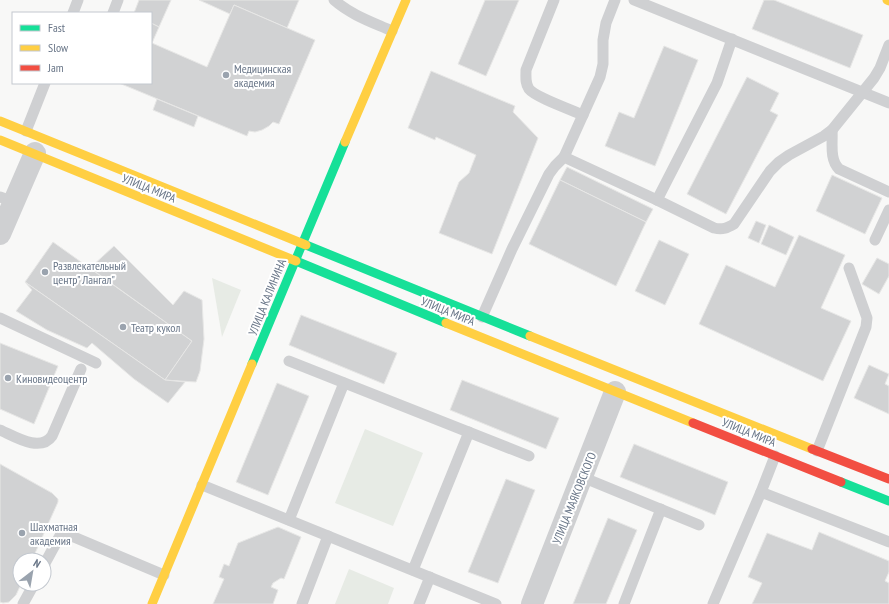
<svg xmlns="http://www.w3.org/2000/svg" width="889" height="604" font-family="'PT Sans Narrow',sans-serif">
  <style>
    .green { fill: #e7ebe5 }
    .building { fill: #d1d2d3; stroke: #e7e7e6 }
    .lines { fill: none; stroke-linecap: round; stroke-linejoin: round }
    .lane { stroke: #cfd0d2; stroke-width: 11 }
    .street { stroke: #cfd0d2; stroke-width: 22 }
    .fast { stroke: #16e098; stroke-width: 9 }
    .slow { stroke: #ffcf43; stroke-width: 9 }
    .jam { stroke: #f24e42; stroke-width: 9 }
    .poi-dot { fill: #9aa3ae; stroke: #fff; stroke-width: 1.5 }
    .labels { text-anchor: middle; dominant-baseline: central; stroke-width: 4; stroke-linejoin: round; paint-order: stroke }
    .poi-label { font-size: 12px; fill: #687587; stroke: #fff; text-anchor: start }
    .street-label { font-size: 12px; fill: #687587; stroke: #fff }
  </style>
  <rect width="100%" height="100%" fill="#f8f8f7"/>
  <g class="green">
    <polygon points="212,278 241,290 222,337"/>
    <polygon points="365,429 423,453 393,526 335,503"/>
    <polygon points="349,569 394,588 388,604 335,604"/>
  </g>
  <g class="building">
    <polygon points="139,0 171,0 159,27 151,23 151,13 134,13"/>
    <polygon points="199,0 299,0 287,28 234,5 230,14"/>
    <polygon points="485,0 519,0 486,76 458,64"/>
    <polygon points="764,0 774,0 863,35 850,68 752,29"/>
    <polygon points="234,5 315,40 279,124 273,122 269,126 262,130 255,132 249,131 247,136 119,83 151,83 151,23 159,27 152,43 207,67"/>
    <polygon points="664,46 698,60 655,166 605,146 619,112 634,118"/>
    <polygon points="431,71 515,106 513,112 538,138 492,254 439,233 459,182 469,173 476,155 436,137 435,140 408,128"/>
    <polygon points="747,77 779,93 770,111 778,115 726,214 687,194"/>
    <polygon points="157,99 198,116 194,127 153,110"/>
    <polygon points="567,167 653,209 646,222 560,180"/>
    <polygon points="832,175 882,198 865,234 816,211"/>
    <polygon points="560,180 646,222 616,286 529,244"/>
    <polygon points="756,221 766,225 759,243 748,238"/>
    <polygon points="769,225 794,237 786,255 761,244"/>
    <polygon points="799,235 845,255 821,308 851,321 823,381 699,324 726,265 775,287"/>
    <polygon points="659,240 689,254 665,305 635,291"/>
    <polygon points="53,242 192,341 165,380 25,282"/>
    <polygon points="114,246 173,305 184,291 202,300 204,339 200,371 196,382 165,380 192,341 90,268"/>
    <polygon points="877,258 889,264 889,276 879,294 862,284"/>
    <polygon points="25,282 165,380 185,382 168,403 134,379 92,343 87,348 47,330 16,311 32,290"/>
    <polygon points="301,315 397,353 384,384 289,345"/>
    <polygon points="0,343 58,366 34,424 0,409"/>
    <polygon points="869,365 889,374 885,384 889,386 889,414 854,398"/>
    <polygon points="462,380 559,418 546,449 450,410"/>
    <polygon points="277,383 309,396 268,495 236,482"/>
    <polygon points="634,444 728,482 715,515 620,477"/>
    <polygon points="0,464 52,493 58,499 58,502 32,560 20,560 21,584 16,595 9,602 3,603 0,602"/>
    <polygon points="506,479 535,490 498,583 468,572"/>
    <polygon points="608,518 637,530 606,604 573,604"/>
    <polygon points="278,527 301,537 284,579 281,578 273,583 271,587 278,590 273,604 213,604 224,579 219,577 224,564 229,566 238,543"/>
    <polygon points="819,532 889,561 889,572 885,581 889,583 889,604 752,604 762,583 748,577 767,533 812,550"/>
  </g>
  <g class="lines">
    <g class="lane">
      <path d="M334,0C351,15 372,22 392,31"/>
      <path d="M554,0L526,70C526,77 525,83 529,89C535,97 572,110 583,115"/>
      <polyline points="634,0 889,103"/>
      <polyline points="73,13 78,0"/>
      <polyline points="113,13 118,0"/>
      <path d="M832,130C833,142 829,159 839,169L889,192"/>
      <polyline points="26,131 45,83"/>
      <polyline points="564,157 600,77 603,64 603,40 606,23 615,0"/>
      <polyline points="0,197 14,202"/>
      <polyline points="657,200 717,83 732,39"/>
      <polyline points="875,240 889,210"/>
      <path d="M482,317L512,249L549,174L555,166L564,157L657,200L714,228C723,230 727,228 734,224L770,171L779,162L789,155L824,136L832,130L874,78L880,68L889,45"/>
      <polyline points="0,318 96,363"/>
      <polyline points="289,361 529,456"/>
      <path d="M0,430C14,436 40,453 52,436L81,369"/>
      <polyline points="817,451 866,327 867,318 849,268"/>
      <polyline points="582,477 699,525"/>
      <polyline points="202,485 496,604"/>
      <polyline points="761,492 775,456"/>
      <polyline points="289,520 344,383"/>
      <polyline points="44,565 62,532 164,575"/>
      <polyline points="413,570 469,432"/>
      <polyline points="23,604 34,584"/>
      <polyline points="302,604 328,536"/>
      <polyline points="419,604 430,577"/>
      <polyline points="624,604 661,509"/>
      <polyline points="713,604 761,492 889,542"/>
    </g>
    <g class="street">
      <polyline points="0,234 35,153"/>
      <polyline points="532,604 615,392"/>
    </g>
    <g class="fast">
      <polyline points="306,245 530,336"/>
      <polyline points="296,261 446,323"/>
      <polyline points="252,364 345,142"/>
      <polyline points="841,482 889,501"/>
    </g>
    <g class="slow">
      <polyline points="887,0 889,1"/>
      <polyline points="0,121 306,245"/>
      <polyline points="0,140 296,261"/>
      <polyline points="345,142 406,0"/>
      <polyline points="446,323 693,423"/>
      <polyline points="530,336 812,449"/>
      <polyline points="152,604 252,364"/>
    </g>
    <g class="jam">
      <polyline points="693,423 841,482"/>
      <polyline points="812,449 889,479"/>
    </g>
  </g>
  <g class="poi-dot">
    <circle cx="226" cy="75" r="4"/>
    <circle cx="45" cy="272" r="4"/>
    <circle cx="123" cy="327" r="4"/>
    <circle cx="8" cy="378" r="4"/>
    <circle cx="22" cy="533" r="4"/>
  </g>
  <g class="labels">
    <g class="poi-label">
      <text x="234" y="68">Медицинская<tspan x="234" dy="14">академия</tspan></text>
      <text x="53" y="265">Развлекательный<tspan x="53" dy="14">центр" Лангал"</tspan></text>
      <text x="131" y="327">Театр кукол</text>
      <text x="16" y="378">Киновидеоцентр</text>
      <text x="30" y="526">Шахматная<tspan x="30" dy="14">академия</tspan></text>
    </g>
    <g class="street-label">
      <text transform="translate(149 188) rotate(22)">УЛИЦА МИРА</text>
      <text transform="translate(267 297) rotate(-68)">УЛИЦА КАЛИНИНА</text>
      <text transform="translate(448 311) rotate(22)">УЛИЦА МИРА</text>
      <text transform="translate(749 432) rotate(22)">УЛИЦА МИРА</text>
      <text transform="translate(574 498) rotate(-68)">УЛИЦА МАЯКОВСКОГО</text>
    </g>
  </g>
  <rect x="12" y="12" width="140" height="72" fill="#ffffff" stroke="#c3c8cf"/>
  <rect x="20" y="25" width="20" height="6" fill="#16e098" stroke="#c3c8cf"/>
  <text x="48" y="32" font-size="12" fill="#687587">Fast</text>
  <rect x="20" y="45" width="20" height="6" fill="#ffcf43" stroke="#c3c8cf"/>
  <text x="48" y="52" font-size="12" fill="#687587">Slow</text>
  <rect x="20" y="65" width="20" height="6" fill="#f24e42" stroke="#c3c8cf"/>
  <text x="48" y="72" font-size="12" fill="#687587">Jam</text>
  <g transform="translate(32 572) rotate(31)"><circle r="19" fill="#ffffff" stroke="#c3c8cf"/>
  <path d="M0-3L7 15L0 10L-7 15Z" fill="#9aa3ae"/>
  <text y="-6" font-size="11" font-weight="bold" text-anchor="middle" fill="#687587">N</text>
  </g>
</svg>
